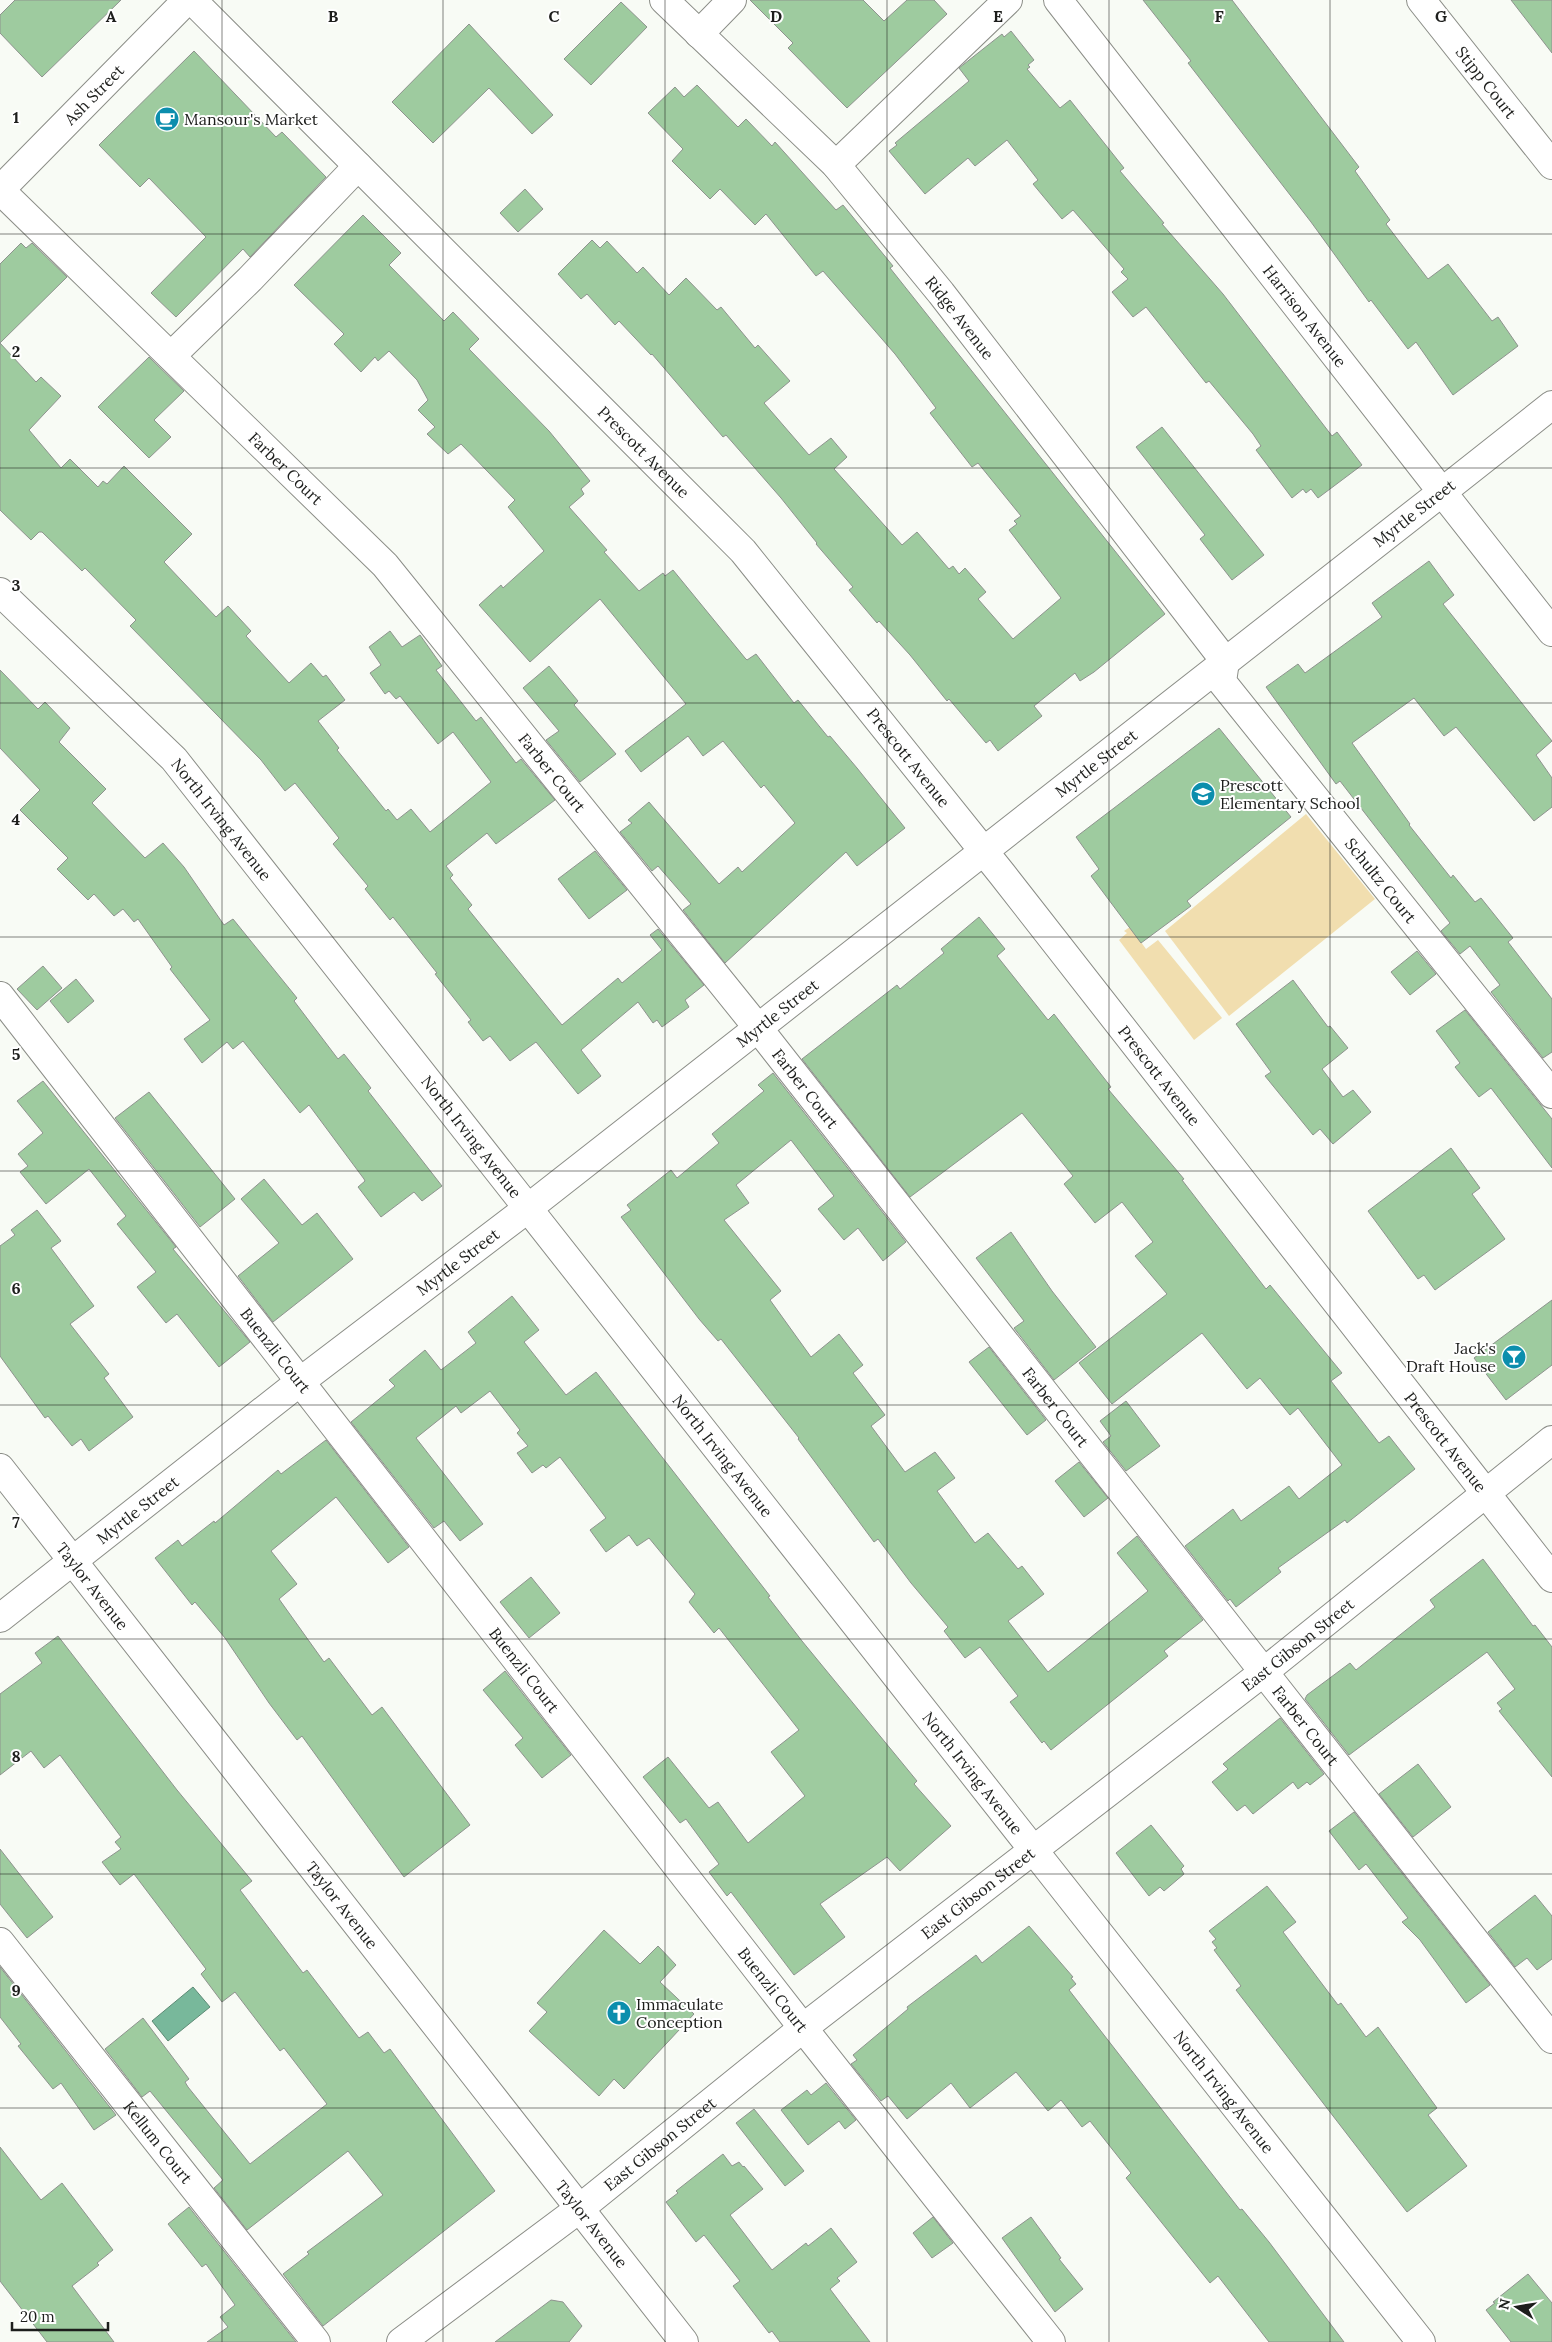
<svg xmlns="http://www.w3.org/2000/svg" width="1552" height="2342" font-family="Lora,serif">
  <style>
    .green { fill: #f1deaf }
    .water { fill: #78b89b; stroke: #5d8a75 }
    .building { fill: #9ecb9f; stroke: #8e938e }
    .lines { fill: none; stroke-linecap: round; stroke-linejoin: round }
    .minor-casing { stroke: #8b8d87; stroke-width: 30 }
    .major-casing { stroke: #8b8d87; stroke-width: 30 }
    .minor { stroke: #fff; stroke-width: 28 }
    .major { stroke: #fff; stroke-width: 28 }
    .grid { fill: none; stroke: #1d1e1c; stroke-width: 1; stroke-opacity: 0.55 }
    .labels { text-anchor: middle; dominant-baseline: central; stroke-width: 4; stroke-linejoin: round; paint-order: stroke }
    .street-label { font-size: 16px; fill: #1d1e1c; stroke: #fff }
    .poi-label { font-size: 16px; fill: #1d1e1c; stroke: #fff; text-anchor: start }
    .grid-label { font-size: 16px; text-anchor: middle; font-weight: bold; fill: #1d1e1c; stroke: #fff; stroke-width: 4; stroke-linejoin: round; paint-order: stroke }
  </style>
  <rect width="100%" height="100%" fill="#f8fbf5"/>
  <g class="green">
    <polygon points="1306,814 1375,899 1229,1016 1165,931"/>
    <polygon points="1130,927 1146,949 1158,940 1222,1018 1194,1040 1119,940 1127,933 1124,931"/>
  </g>
  <polygon class="water" points="193,1987 210,2007 168,2041 152,2021"/>
  <g class="building">
    <polygon points="15,0 121,0 42,77 0,33 0,15"/>
    <polygon points="750,0 863,0 884,21 907,0 934,0 947,14 847,108 788,48 793,43"/>
    <polygon points="1143,0 1232,0 1359,167 1355,171 1390,220 1386,224 1428,279 1448,264 1492,321 1498,317 1518,346 1453,395 1416,342 1408,349 1371,300 1369,302 1311,222 1188,63 1191,61"/>
    <polygon points="1511,0 1552,0 1552,53"/>
    <polygon points="621,2 647,27 591,85 564,59"/>
    <polygon points="469,24 553,115 532,134 489,88 433,143 392,102"/>
    <polygon points="1011,31 1034,60 1028,65 1030,67 1027,69 1060,108 1070,100 1124,168 1120,171 1164,223 1162,224 1223,294 1332,436 1337,432 1362,465 1318,498 1311,489 1306,493 1303,489 1292,498 1256,450 1261,446 1253,434 1209,381 1206,383 1146,307 1133,317 1112,292 1128,279 1121,272 1124,269 1073,210 1062,219 1033,184 1038,180 1007,140 975,166 968,158 925,194 889,151 897,145 895,143 969,81 959,68 1002,34 1004,37"/>
    <polygon points="194,51 276,137 282,132 326,177 250,257 243,249 176,317 151,293 206,237 149,178 140,187 99,145"/>
    <polygon points="697,85 738,127 746,119 772,146 775,142 836,210 843,205 893,266 890,268 1165,614 1094,672 1080,681 1075,673 1034,706 1042,716 998,751 990,740 986,743 949,699 947,701 910,655 879,621 877,623 849,590 853,587 816,544 817,543 781,498 726,435 723,437 652,354 651,355 619,321 615,325 587,294 581,299 558,274 592,240 600,248 607,241 637,273 643,267 669,295 686,278 717,310 721,307 755,348 758,345 790,381 764,403 809,455 831,438 847,457 834,469 902,545 917,532 949,569 953,566 959,574 965,568 986,592 978,599 1013,639 1061,598 1009,530 1017,524 1014,521 1021,516 978,463 972,467 930,413 936,408 895,354 823,271 816,276 766,214 755,225 720,189 710,199 672,161 683,149 648,113 675,87 684,97"/>
    <polygon points="525,189 543,209 518,232 500,213"/>
    <polygon points="363,215 401,253 389,265 444,321 453,312 479,339 469,349 549,431 590,481 581,489 584,494 569,507 607,550 604,552 639,591 663,573 665,576 673,570 745,658 747,660 756,654 794,703 798,700 828,737 830,736 857,768 905,828 857,866 846,852 725,963 683,910 691,904 658,866 652,871 620,832 632,823 628,820 649,802 719,884 738,867 742,872 795,823 764,785 761,788 723,741 703,756 688,736 641,772 625,751 686,704 600,599 530,662 479,605 501,585 503,588 544,551 508,507 515,500 461,444 448,454 427,434 435,427 418,410 428,400 417,380 389,351 378,361 375,357 361,372 334,344 344,334 294,285"/>
    <polygon points="21,243 26,248 32,243 67,277 0,343 0,264"/>
    <polygon points="0,343 36,382 41,377 61,396 29,430 61,468 70,459 98,487 103,481 107,484 124,466 192,534 164,562 216,617 228,606 251,631 246,636 289,683 311,663 323,677 326,675 345,700 318,721 339,748 337,750 386,811 388,809 397,820 411,809 430,832 491,782 453,732 438,744 400,696 396,699 389,691 385,694 370,673 381,665 369,647 390,631 402,647 420,635 442,666 436,670 476,721 481,717 516,763 521,759 555,800 496,844 487,833 446,866 453,875 450,878 472,905 468,909 562,1025 618,978 622,983 662,950 650,935 658,929 704,985 685,1000 689,1007 662,1027 657,1020 653,1023 638,1002 581,1050 601,1076 578,1094 536,1042 510,1061 490,1036 483,1041 468,1022 471,1020 435,974 437,973 393,917 390,920 365,889 368,886 333,844 339,838 295,783 285,791 261,760 130,626 136,620 85,568 82,571 42,532 39,532 31,540 0,510"/>
    <polygon points="149,357 184,391 154,420 171,437 149,458 98,407"/>
    <polygon points="1162,427 1264,555 1232,580 1200,539 1205,535 1136,447"/>
    <polygon points="1429,561 1454,595 1443,604 1552,741 1536,755 1552,778 1552,807 1534,821 1456,727 1444,736 1414,698 1352,743 1410,824 1409,825 1451,878 1453,875 1475,902 1481,898 1513,938 1508,942 1552,999 1552,1052 1543,1058 1491,992 1500,985 1470,946 1460,954 1441,931 1450,923 1340,781 1336,784 1266,687 1298,664 1305,673 1382,617 1372,603"/>
    <polygon points="549,666 578,701 574,705 616,754 580,782 546,740 559,731 523,688"/>
    <polygon points="0,670 38,709 45,702 70,728 59,742 106,789 92,803 145,858 163,843 184,867 224,925 233,919 297,998 294,1001 338,1059 344,1054 371,1088 368,1091 442,1186 422,1201 414,1192 381,1217 358,1187 365,1181 364,1179 309,1105 300,1113 243,1041 233,1049 227,1042 202,1063 184,1039 210,1020 170,969 172,967 138,919 134,922 123,909 114,916 94,894 88,900 57,869 68,858 20,810 40,790 0,748"/>
    <polygon points="1219,728 1291,817 1187,901 1191,906 1141,943 1091,876 1099,869 1076,837"/>
    <polygon points="595,851 627,890 589,919 558,879"/>
    <polygon points="979,917 1005,949 997,956 1048,1020 1054,1014 1111,1087 1108,1089 1184,1179 1182,1180 1266,1289 1270,1285 1342,1373 1331,1381 1379,1443 1389,1436 1415,1469 1347,1523 1345,1520 1278,1568 1281,1572 1236,1607 1230,1599 1228,1601 1185,1546 1233,1509 1241,1521 1289,1486 1299,1499 1342,1465 1298,1408 1290,1415 1260,1378 1247,1389 1202,1333 1112,1404 1079,1363 1167,1294 1135,1256 1153,1242 1122,1202 1095,1223 1064,1184 1073,1176 1022,1113 910,1197 802,1059 897,985 900,989 944,953 941,949"/>
    <polygon points="1417,951 1436,974 1410,995 1391,972"/>
    <polygon points="43,966 62,988 37,1010 17,989"/>
    <polygon points="76,979 94,1001 68,1023 50,1001"/>
    <polygon points="1293,980 1328,1027 1330,1026 1348,1048 1322,1069 1343,1097 1353,1090 1371,1112 1333,1144 1320,1129 1313,1135 1265,1076 1271,1072 1236,1024"/>
    <polygon points="1465,1010 1552,1119 1552,1168 1491,1088 1479,1097 1455,1067 1460,1063 1436,1031"/>
    <polygon points="773,1073 906,1242 883,1261 858,1228 844,1240 818,1209 834,1196 791,1140 736,1185 749,1203 724,1220 781,1291 770,1300 811,1357 839,1334 863,1365 853,1373 885,1415 871,1426 905,1472 935,1452 955,1478 937,1491 975,1543 988,1533 1018,1569 1022,1566 1044,1594 1008,1621 1048,1672 1148,1591 1117,1553 1137,1536 1203,1620 1164,1651 1168,1656 1051,1750 1044,1741 1042,1743 1010,1702 1018,1696 980,1647 965,1658 944,1631 948,1627 911,1583 878,1539 874,1542 798,1439 799,1438 721,1339 718,1341 699,1319 621,1217 631,1210 627,1205 671,1170 677,1178 719,1143 712,1134 764,1091 758,1085"/>
    <polygon points="43,1081 176,1247 173,1249 250,1342 219,1367 177,1314 166,1323 137,1287 156,1272 117,1224 126,1216 89,1169 46,1204 20,1172 28,1166 18,1154 43,1133 17,1101"/>
    <polygon points="149,1092 235,1199 200,1227 115,1118"/>
    <polygon points="1451,1148 1480,1188 1472,1194 1505,1239 1435,1290 1424,1275 1418,1279 1368,1211"/>
    <polygon points="264,1179 302,1225 317,1213 353,1259 273,1322 238,1276 279,1243 241,1199"/>
    <polygon points="37,1210 61,1241 51,1248 94,1306 70,1324 109,1374 104,1378 133,1417 89,1451 81,1439 72,1446 48,1416 45,1418 0,1356 0,1246 15,1235 11,1230"/>
    <polygon points="1011,1232 1052,1291 1096,1347 1054,1380 1014,1328 1024,1321 976,1258"/>
    <polygon points="512,1296 539,1330 524,1342 566,1395 596,1372 770,1596 768,1597 802,1641 917,1781 914,1784 951,1826 900,1871 887,1857 820,1904 845,1937 794,1975 731,1892 727,1896 709,1872 719,1864 686,1819 680,1823 643,1777 668,1757 709,1808 718,1802 748,1843 805,1796 771,1752 799,1730 719,1628 714,1633 689,1602 695,1594 649,1538 637,1546 629,1535 606,1552 590,1530 606,1518 560,1457 546,1468 543,1465 532,1473 517,1453 528,1446 517,1433 520,1430 490,1391 461,1413 456,1406 416,1438 483,1524 460,1541 444,1521 434,1528 351,1422 395,1386 389,1380 425,1350 441,1370 476,1343 468,1332"/>
    <polygon points="1552,1300 1552,1365 1506,1400 1474,1358"/>
    <polygon points="989,1347 1046,1420 1027,1435 969,1362"/>
    <polygon points="1126,1401 1160,1446 1126,1471 1103,1442 1111,1436 1100,1421"/>
    <polygon points="326,1440 409,1547 388,1563 336,1497 271,1551 297,1584 279,1599 324,1662 329,1658 372,1715 382,1707 470,1825 404,1877 302,1736 297,1740 269,1703 225,1638 195,1602 192,1605 155,1558 178,1540 182,1546 214,1521 215,1523 278,1470 281,1474"/>
    <polygon points="1079,1462 1108,1498 1084,1517 1055,1481"/>
    <polygon points="1483,1559 1533,1626 1535,1625 1552,1647 1552,1777 1499,1711 1502,1709 1497,1703 1515,1689 1487,1652 1349,1755 1305,1699 1307,1695 1350,1663 1356,1670 1435,1607 1430,1600"/>
    <polygon points="531,1577 560,1613 529,1638 500,1602"/>
    <polygon points="58,1636 177,1790 252,1881 240,1890 303,1973 307,1970 359,2038 368,2032 384,2053 390,2049 495,2191 323,2326 283,2274 309,2254 307,2252 383,2195 348,2151 247,2230 214,2188 223,2180 150,2091 142,2097 105,2049 143,2018 189,2079 185,2082 188,2087 250,2164 327,2104 284,2048 280,2051 235,1992 222,2002 201,1974 206,1969 134,1874 120,1885 102,1862 121,1849 115,1842 121,1837 60,1755 44,1768 31,1751 0,1775 0,1694 42,1663 35,1653"/>
    <polygon points="505,1671 571,1755 542,1778 515,1745 523,1738 483,1690"/>
    <polygon points="1280,1718 1324,1774 1310,1785 1307,1782 1298,1789 1293,1782 1253,1814 1245,1805 1237,1811 1212,1782 1228,1769 1223,1764"/>
    <polygon points="1418,1764 1451,1807 1413,1837 1379,1794"/>
    <polygon points="1354,1812 1490,1985 1466,2003 1420,1940 1402,1922 1408,1918 1366,1864 1359,1870 1329,1831"/>
    <polygon points="1151,1825 1184,1866 1181,1869 1184,1874 1164,1891 1160,1887 1149,1896 1116,1853"/>
    <polygon points="0,1849 53,1917 27,1938 0,1904"/>
    <polygon points="1267,1886 1296,1922 1283,1932 1338,2005 1341,2003 1366,2037 1378,2027 1437,2108 1428,2115 1467,2166 1407,2212 1236,1990 1241,1986 1214,1950 1217,1948 1212,1942 1216,1939 1209,1931"/>
    <polygon points="1535,1895 1552,1916 1552,1959 1537,1970 1527,1958 1515,1967 1488,1932"/>
    <polygon points="1029,1926 1073,1977 1071,1978 1076,1984 1069,1990 1240,2210 1242,2209 1269,2242 1344,2342 1269,2342 1218,2276 1210,2283 1126,2178 1131,2173 1090,2121 1082,2127 1061,2100 1048,2111 1016,2072 970,2108 951,2083 907,2119 888,2096 881,2101 851,2064 857,2060 853,2055 908,2009 907,2007 976,1955 982,1963"/>
    <polygon points="604,1930 640,1964 658,1946 676,1965 660,1982 694,2014 624,2089 614,2079 599,2096 529,2031 547,2012 537,2003"/>
    <polygon points="0,1967 116,2115 94,2130 61,2083 53,2089 18,2046 21,2044 0,2017"/>
    <polygon points="826,2083 856,2120 845,2129 839,2121 808,2145 781,2110 807,2090 811,2095"/>
    <polygon points="754,2109 804,2171 785,2186 736,2123"/>
    <polygon points="0,2147 41,2200 62,2183 113,2250 97,2263 99,2265 72,2286 114,2342 47,2342 0,2281"/>
    <polygon points="723,2154 732,2166 739,2162 743,2167 744,2166 763,2189 730,2215 772,2270 806,2243 808,2246 831,2228 857,2262 837,2278 840,2281 830,2289 870,2342 780,2342 772,2331 769,2333 733,2286 740,2281 704,2235 696,2242 666,2202 678,2193 676,2191"/>
    <polygon points="189,2207 296,2342 207,2342 228,2327 220,2317 235,2305 206,2264 202,2267 168,2224"/>
    <polygon points="933,2217 953,2243 932,2258 913,2233"/>
    <polygon points="1031,2217 1061,2258 1059,2259 1083,2289 1055,2312 1002,2238"/>
    <polygon points="1528,2274 1552,2303 1552,2342 1511,2342 1486,2310 1495,2303 1493,2302"/>
    <polygon points="551,2300 563,2302 582,2326 569,2342 495,2342"/>
  </g>
  <g class="lines">
    <defs>
      <g id="minor">
        <path id="s1" d="M192,0L743,551L1002,874L1552,1578"/>
        <path id="s2" d="M664,0L836,165L941,293L1225,661L1222,682L1552,1094"/>
        <path id="s3" d="M1421,0L1552,165"/>
        <polyline points="699,34 732,0"/>
        <polyline points="836,165 1008,0"/>
        <path id="s4" d="M0,190L385,565L758,1028L1552,2039"/>
        <path id="s5" d="M0,190L187,0"/>
        <polyline points="171,356 250,279 358,166"/>
        <path id="s6" d="M0,592L174,759L1421,2342"/>
        <path id="s7" d="M0,996L803,2028L1051,2342"/>
        <path id="s8" d="M0,1468L684,2342"/>
        <path id="s9" d="M0,1618L301,1381L527,1209L1442,492L1058,0"/>
        <path id="s10" d="M0,1942L316,2342"/>
        <path id="s11" d="M401,2342L579,2209L803,2028L1265,1671L1552,1440"/>
      </g>
      <polyline id="major" points="1552,405 1442,492 1552,632"/>
    </defs>
    <use href="#minor" class="minor-casing"/>
    <use href="#major" class="major-casing"/>
    <use href="#minor" class="minor"/>
    <use href="#major" class="major"/>
  </g>
  <path class="grid" d="M222,0V2342M443,0V2342M665,0V2342M887,0V2342M1109,0V2342M1330,0V2342M0,234H1552M0,468H1552M0,703H1552M0,937H1552M0,1171H1552M0,1405H1552M0,1639H1552M0,1874H1552M0,2108H1552"/>
  <defs>
    <symbol id="cafe-disc" viewBox="-11 -11 22 22"><circle r="9.5" fill="#0c8ead" stroke="#fff"/><path d="M-5.5-4.5H6V0H3Q3 3.5 0 3.5H-2.5Q-5.5 3.5-5.5 0ZM3-3.2v2h1.7v-2ZM-6 4.5H4V6H-6Z" fill="#fff"/></symbol>
    <symbol id="school-disc" viewBox="-11 -11 22 22"><circle r="9.5" fill="#0c8ead" stroke="#fff"/><path d="M0-5L7-2L0 1L-7-2ZM-4 1L0 2.5L4 1V4Q0 6-4 4Z" fill="#fff"/></symbol>
    <symbol id="bar-disc" viewBox="-11 -11 22 22"><circle r="9.5" fill="#0c8ead" stroke="#fff"/><path d="M-6-5H6L.8 .8V4.5H3.5V6h-7V4.5H-.8V.8Z" fill="#fff"/></symbol>
    <symbol id="church-disc" viewBox="-11 -11 22 22"><circle r="9.5" fill="#0c8ead" stroke="#fff"/><path d="M-1.2-6h2.4v3.5h3.3v2.4h-3.3V6h-2.4V-.1h-3.3v-2.4h3.3Z" fill="#fff"/></symbol>
  </defs>
  <g fill-rule="evenodd">
    <use href="#cafe-disc" x="153" y="105" width="28" height="28"/>
    <use href="#school-disc" x="1189" y="780" width="28" height="28"/>
    <use href="#bar-disc" x="1500" y="1343" width="28" height="28"/>
    <use href="#church-disc" x="605" y="1999" width="28" height="28"/>
  </g>
  <g class="labels">
    <g class="street-label">
      <text stroke="none"><textPath href="#s3" startOffset="105">Stipp Court</textPath></text>
      <text stroke="none"><textPath href="#s5" startOffset="134">Ash Street</textPath></text>
      <text transform="translate(1305 316) rotate(52)">Harrison Avenue</text>
      <text stroke="none"><textPath href="#s2" startOffset="435">Ridge Avenue</textPath></text>
      <text stroke="none"><textPath href="#s1" startOffset="639">Prescott Avenue</textPath></text>
      <text stroke="none"><textPath href="#s4" startOffset="399">Farber Court</textPath></text>
      <text transform="translate(1414 513) rotate(-38)">Myrtle Street</text>
      <text stroke="none"><textPath href="#s1" startOffset="1044">Prescott Avenue</textPath></text>
      <text stroke="none"><textPath href="#s9" startOffset="1390">Myrtle Street</textPath></text>
      <text stroke="none"><textPath href="#s4" startOffset="804">Farber Court</textPath></text>
      <text stroke="none"><textPath href="#s6" startOffset="318">North Irving Avenue</textPath></text>
      <text stroke="none"><textPath href="#s2" startOffset="1144">Schultz Court</textPath></text>
      <text stroke="none"><textPath href="#s9" startOffset="985">Myrtle Street</textPath></text>
      <text stroke="none"><textPath href="#s1" startOffset="1449">Prescott Avenue</textPath></text>
      <text stroke="none"><textPath href="#s4" startOffset="1209">Farber Court</textPath></text>
      <text stroke="none"><textPath href="#s6" startOffset="722">North Irving Avenue</textPath></text>
      <text stroke="none"><textPath href="#s9" startOffset="580">Myrtle Street</textPath></text>
      <text stroke="none"><textPath href="#s7" startOffset="449">Buenzli Court</textPath></text>
      <text stroke="none"><textPath href="#s4" startOffset="1614">Farber Court</textPath></text>
      <text stroke="none"><textPath href="#s1" startOffset="1914">Prescott Avenue</textPath></text>
      <text stroke="none"><textPath href="#s6" startOffset="1128">North Irving Avenue</textPath></text>
      <text stroke="none"><textPath href="#s9" startOffset="175">Myrtle Street</textPath></text>
      <text stroke="none"><textPath href="#s8" startOffset="150">Taylor Avenue</textPath></text>
      <text stroke="none"><textPath href="#s11" startOffset="1136">East Gibson Street</textPath></text>
      <text stroke="none"><textPath href="#s7" startOffset="854">Buenzli Court</textPath></text>
      <text stroke="none"><textPath href="#s4" startOffset="2019">Farber Court</textPath></text>
      <text stroke="none"><textPath href="#s6" startOffset="1532">North Irving Avenue</textPath></text>
      <text stroke="none"><textPath href="#s11" startOffset="731">East Gibson Street</textPath></text>
      <text stroke="none"><textPath href="#s8" startOffset="555">Taylor Avenue</textPath></text>
      <text stroke="none"><textPath href="#s7" startOffset="1259">Buenzli Court</textPath></text>
      <text stroke="none"><textPath href="#s6" startOffset="1938">North Irving Avenue</textPath></text>
      <text stroke="none"><textPath href="#s10" startOffset="255">Kellum Court</textPath></text>
      <text stroke="none"><textPath href="#s11" startOffset="326">East Gibson Street</textPath></text>
      <text stroke="none"><textPath href="#s8" startOffset="960">Taylor Avenue</textPath></text>
    </g>
    <g class="poi-label">
      <text x="184" y="119">Mansour's Market</text>
      <text x="1220" y="785">Prescott<tspan x="1220" dy="18">Elementary School</tspan></text>
      <text x="1496" y="1348" text-anchor="end">Jack's<tspan x="1496" dy="18">Draft House</tspan></text>
      <text x="636" y="2004">Immaculate<tspan x="636" dy="18">Conception</tspan></text>
    </g>
  </g>
  <g class="grid-label">
    <text x="111" y="22">A</text>
    <text x="333" y="22">B</text>
    <text x="554" y="22">C</text>
    <text x="776" y="22">D</text>
    <text x="998" y="22">E</text>
    <text x="1219" y="22">F</text>
    <text x="1441" y="22">G</text>
    <text x="16" y="123">1</text>
    <text x="16" y="357">2</text>
    <text x="16" y="591">3</text>
    <text x="16" y="825">4</text>
    <text x="16" y="1060">5</text>
    <text x="16" y="1294">6</text>
    <text x="16" y="1528">7</text>
    <text x="16" y="1762">8</text>
    <text x="16" y="1996">9</text>
  </g>
  <g transform="translate(1517 2307) rotate(282)" stroke="#ffffff" stroke-width="4" paint-order="stroke">
  <path d="M0-4L9 19L0 12L-9 19Z" fill="#1d1e1c"/>
  <text y="-8" font-size="14" font-weight="bold" text-anchor="middle" fill="#1d1e1c">N</text>
  </g>
  <path d="M12 2322v8h96v-8" fill="none" stroke="#1d1e1c" stroke-width="2.5"/>
  <text x="20" y="2322" font-size="15" fill="#1d1e1c" stroke="#ffffff" stroke-width="4" paint-order="stroke">20 m</text>
</svg>
